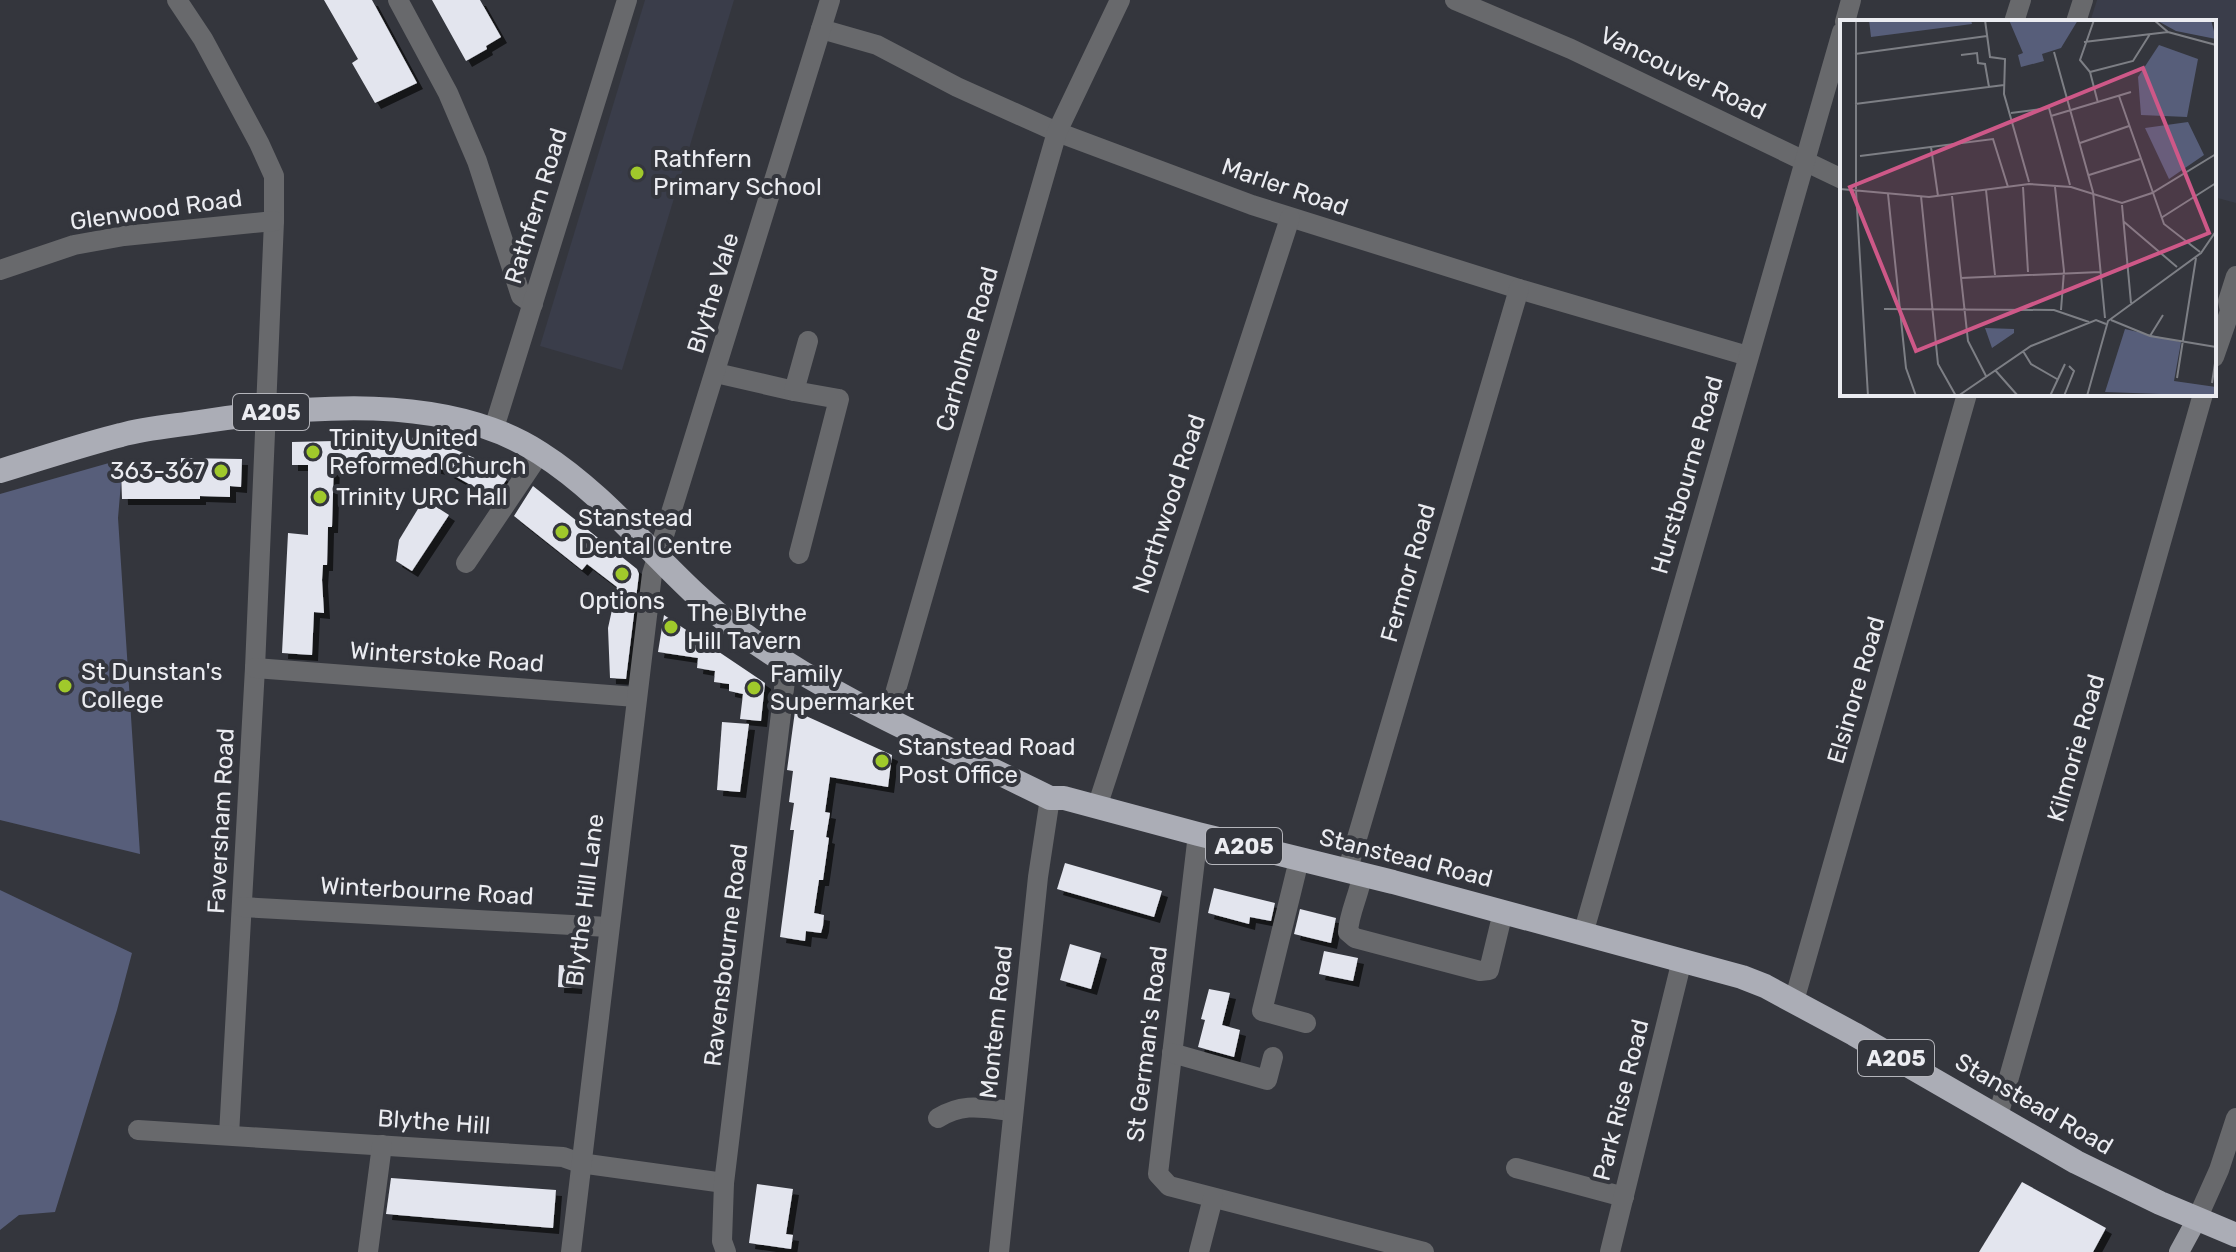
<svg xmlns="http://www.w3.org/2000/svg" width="2236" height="1252" font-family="Rubik,sans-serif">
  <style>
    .built { fill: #3a3d4a }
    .green { fill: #575e7a }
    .building { fill: #e3e5ee; filter: url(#shadow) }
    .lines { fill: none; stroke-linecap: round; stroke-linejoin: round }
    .minor { stroke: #68696c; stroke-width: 20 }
    .major { stroke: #989aa1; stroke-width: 20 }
    .highway { stroke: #abadb6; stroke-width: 24 }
    .poi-dot { fill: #a0c92b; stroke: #34363d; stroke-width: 3 }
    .labels { text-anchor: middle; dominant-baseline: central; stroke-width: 8; stroke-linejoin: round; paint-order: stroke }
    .shield { fill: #34363d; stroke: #b4b5bb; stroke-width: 2 }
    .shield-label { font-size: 22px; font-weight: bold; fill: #ebecf1 }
    .street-label { font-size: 24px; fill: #ebecf1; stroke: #34363d }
    .poi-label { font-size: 24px; fill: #ebecf1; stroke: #34363d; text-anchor: start }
    .inset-road { fill: none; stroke: #7d7f85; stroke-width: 2 }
    .view { fill: #ce5888; fill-opacity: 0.15; stroke: #ce5888; stroke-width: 4 }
    .inset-edge { fill: none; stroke: #ebecf1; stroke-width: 4 }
  </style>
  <defs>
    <filter id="shadow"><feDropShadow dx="6" dy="6" stdDeviation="0" flood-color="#0009"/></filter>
  </defs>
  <rect width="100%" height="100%" fill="#34363d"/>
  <g class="built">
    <polygon points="645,0 734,0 622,370 540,346"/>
    <polygon points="2097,0 2236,0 2236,203 2214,197 2214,22 2090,22"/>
  </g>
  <g class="green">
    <polygon points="123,459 118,518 140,854 0,820 0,494"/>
    <polygon points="0,890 132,953 117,1010 55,1212 19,1215 0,1230"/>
  </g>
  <g class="building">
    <polygon points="324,0 372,0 417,83 375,103 352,63 358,59"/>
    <polygon points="432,0 480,0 501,37 486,46 487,49 466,61"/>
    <polygon points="334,435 410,437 452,448 481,461 507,479 494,498 444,470 419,464 334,461 332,527 328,527 327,565 323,565 322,580 324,613 314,612 312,655 282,653 288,533 308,535 308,465 292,465 292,442 334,441"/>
    <polygon points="181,458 242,459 241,487 230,486 230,497 200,496 200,499 122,499 121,471 181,471"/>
    <polygon points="533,486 637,569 639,574 626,679 610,678 608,628 617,587 587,564 582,570 514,516"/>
    <polygon points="424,499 449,515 412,571 396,561 399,540"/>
    <polygon points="664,615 765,683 761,721 740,719 743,694 729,691 729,684 714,682 715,671 697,668 698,658 658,652"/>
    <polygon points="795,711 892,755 888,787 830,777 825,812 830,813 826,837 829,838 823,880 819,880 814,913 824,915 823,926 821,933 806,931 805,941 780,937 794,830 790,830 794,803 789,802 793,771 787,770"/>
    <polygon points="722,722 749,724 740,792 717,790"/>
    <polygon points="1065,863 1162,891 1154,917 1057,889"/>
    <polygon points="1214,888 1275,903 1271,921 1250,917 1249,924 1208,913"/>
    <polygon points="1300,909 1336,918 1331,943 1294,934"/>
    <polygon points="1070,944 1101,953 1091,989 1060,980"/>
    <polygon points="1324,951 1358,958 1353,981 1319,974"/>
    <polygon points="559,965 578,966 576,988 558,987"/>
    <polygon points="1209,989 1230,993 1222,1025 1240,1030 1234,1057 1198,1047 1205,1020 1201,1019"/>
    <polygon points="391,1178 556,1190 553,1228 386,1214"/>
    <polygon points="2022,1182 2106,1228 2093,1252 1979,1252"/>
    <polygon points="757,1184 793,1189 786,1234 793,1235 791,1249 749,1243"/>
  </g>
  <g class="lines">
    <g class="minor">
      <polyline points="177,0 203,39 259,143 274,176 274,221 255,668 229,1135"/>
      <polyline points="398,0 448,93 477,161 521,296 533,304"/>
      <polyline points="1455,0 1571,49 1842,179"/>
      <polyline points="1845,22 1851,0"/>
      <polyline points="2014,22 2021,0"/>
      <polyline points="2076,22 2083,0"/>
      <polyline points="821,29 877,45 957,87 1057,132 1252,205 1519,289 1748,356"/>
      <polyline points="0,270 74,245 124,236 274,221"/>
      <polyline points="2214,357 2230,311 2228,301 2236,276"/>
      <polyline points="716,373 794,391"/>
      <polyline points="494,428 627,0"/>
      <polyline points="799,554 839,399 794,391 808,341"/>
      <polyline points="466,563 540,453"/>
      <polyline points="255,668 636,697"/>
      <polyline points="887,721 1057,132 1120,0"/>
      <polyline points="1097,807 1290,218"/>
      <polyline points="1198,834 1158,1174 1169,1186 1424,1252"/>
      <polyline points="1299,860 1262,1011 1306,1023"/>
      <polyline points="1347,872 1519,289"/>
      <path d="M1362,876C1359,895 1349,913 1348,932L1355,938L1480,971L1489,970L1503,912"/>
      <polyline points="242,907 608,927"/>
      <polyline points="1583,934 1842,32"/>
      <polyline points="1794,1001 1967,394"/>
      <polyline points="1172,1053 1267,1080 1273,1057"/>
      <polyline points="1998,1116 2203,394"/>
      <path d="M938,1118C964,1102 983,1108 1012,1111"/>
      <polyline points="138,1130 563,1157 580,1163 724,1183"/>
      <polyline points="1516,1168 1624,1197"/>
      <polyline points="2197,1219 2219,1170 2236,1118"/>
      <polyline points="368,1252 382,1145"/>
      <polyline points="571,1252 652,574 830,0"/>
      <polyline points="726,1252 722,1241 724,1183 787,664"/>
      <polyline points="999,1252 1038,877 1050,798"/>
      <polyline points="1199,1252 1213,1198"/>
      <polyline points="1610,1252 1682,960"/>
    </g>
    <polyline class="major" points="2179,1252 2197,1219"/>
    <path class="highway" d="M0,471C40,459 81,445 121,435C146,428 173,426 199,422C304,406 446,392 540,453C617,502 669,580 742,633C837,702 946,746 1050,798H1064L1198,834L1393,882L1742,977L1765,986L1854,1034L2076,1162L2160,1203L2236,1235"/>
  </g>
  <g class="poi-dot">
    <circle cx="637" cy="173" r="8"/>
    <circle cx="313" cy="452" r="8"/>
    <circle cx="221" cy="471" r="8"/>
    <circle cx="320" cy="497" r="8"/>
    <circle cx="562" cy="532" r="8"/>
    <circle cx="622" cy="574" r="8"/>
    <circle cx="671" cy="627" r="8"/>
    <circle cx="65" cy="686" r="8"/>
    <circle cx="754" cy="688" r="8"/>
    <circle cx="882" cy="761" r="8"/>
  </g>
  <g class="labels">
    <g class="shield">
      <rect x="233" y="394" width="76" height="36" rx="6"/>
      <rect x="1206" y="828" width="76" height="36" rx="6"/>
      <rect x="1858" y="1040" width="76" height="36" rx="6"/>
    </g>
    <g class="shield-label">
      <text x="271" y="412">A205</text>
      <text x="1244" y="846">A205</text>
      <text x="1896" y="1058">A205</text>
    </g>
    <g class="street-label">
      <text transform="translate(1683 73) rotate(26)">Vancouver Road</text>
      <text transform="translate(1285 187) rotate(19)">Marler Road</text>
      <text transform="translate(536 206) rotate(-73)">Rathfern Road</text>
      <text transform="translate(156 210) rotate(-8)">Glenwood Road</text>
      <text transform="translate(713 293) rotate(-73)">Blythe Vale</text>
      <text transform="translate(967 349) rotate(-74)">Carholme Road</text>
      <text transform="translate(1687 475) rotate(-74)">Hurstbourne Road</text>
      <text transform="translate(1169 504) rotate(-72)">Northwood Road</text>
      <text transform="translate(1408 573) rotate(-74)">Fermor Road</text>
      <text transform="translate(447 657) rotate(4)">Winterstoke Road</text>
      <text transform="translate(1856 690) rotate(-74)">Elsinore Road</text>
      <text transform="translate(2076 748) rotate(-74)">Kilmorie Road</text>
      <text transform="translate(221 821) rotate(-87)">Faversham Road</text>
      <text transform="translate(1406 858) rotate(14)">Stanstead Road</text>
      <text transform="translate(427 891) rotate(3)">Winterbourne Road</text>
      <text transform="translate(585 900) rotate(-83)">Blythe Hill Lane</text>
      <text transform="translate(726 955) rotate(-83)">Ravensbourne Road</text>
      <text transform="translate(996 1022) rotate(-84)">Montem Road</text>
      <text transform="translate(1147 1044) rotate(-83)">St German's Road</text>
      <text transform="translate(1621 1100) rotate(-76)">Park Rise Road</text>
      <text transform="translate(2034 1104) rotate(30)">Stanstead Road</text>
      <text transform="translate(434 1122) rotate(4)">Blythe Hill</text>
    </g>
    <g class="poi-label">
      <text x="653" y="159">Rathfern<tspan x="653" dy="28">Primary School</tspan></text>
      <text x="329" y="438">Trinity United<tspan x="329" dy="28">Reformed Church</tspan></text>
      <text x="205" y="471" text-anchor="end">363-367</text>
      <text x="336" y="497">Trinity URC Hall</text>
      <text x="578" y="518">Stanstead<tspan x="578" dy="28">Dental Centre</tspan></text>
      <text x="622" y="601" text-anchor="middle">Options</text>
      <text x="687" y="613">The Blythe<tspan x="687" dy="28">Hill Tavern</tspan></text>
      <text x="81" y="672">St Dunstan's<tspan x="81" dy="28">College</tspan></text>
      <text x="770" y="674">Family<tspan x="770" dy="28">Supermarket</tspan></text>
      <text x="898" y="747">Stanstead Road<tspan x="898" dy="28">Post Office</tspan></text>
    </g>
  </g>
  <g transform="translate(1840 20)">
    <rect width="376" height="376" fill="#34363d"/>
    <path d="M29,0H131L132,4L31,17ZM169,0H238L221,28L202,34L204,41L181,47L178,35L183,33ZM316,0H371L376,19L336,11ZM319,25L358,39L347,97L301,95L298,57ZM348,102L364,135L329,159L305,108ZM145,308L174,309V313L152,328ZM285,309L341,322L334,361L376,367V376L265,372Z" fill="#575e7a"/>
    <path class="inset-road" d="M16,0V169M145,0L150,37L165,39L164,74L189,162M254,0L240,40L250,52L258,83M314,0L328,12L376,25M244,22L328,12M214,32L253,172L265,298M15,34L147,16M121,35L137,33L138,43L145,44L149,67M250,52L293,41L310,14M279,76L324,204L360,232M15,84L164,65M171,93L209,88L230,165M211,96L291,72M240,123L289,106M91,127L98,176M20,136L153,119L168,167M249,155L300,139M183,167L188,252M215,167L224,251L221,290M0,169L89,177L189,164L231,167L282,183L312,173L376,134M146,170L155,255M16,171L28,376M48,174L66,348L76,376M81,176L98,344L116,376M112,176L128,321L146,356M282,185L291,283M321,198L376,163M283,201L337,247M121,258L260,252M44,289L214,290L249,302M271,300L310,316L376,327M310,316L323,295M183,331L191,344L217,359M155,350L178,376M337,358L356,238M372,363L376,337M118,376L191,326L256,300L266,304M210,376L225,344M224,376L234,351L229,346M247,376L268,301L361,233L376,211"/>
    <path class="view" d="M303,48L369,213L76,331L10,167Z"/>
    <rect width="376" height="376" class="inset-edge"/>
  </g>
</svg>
